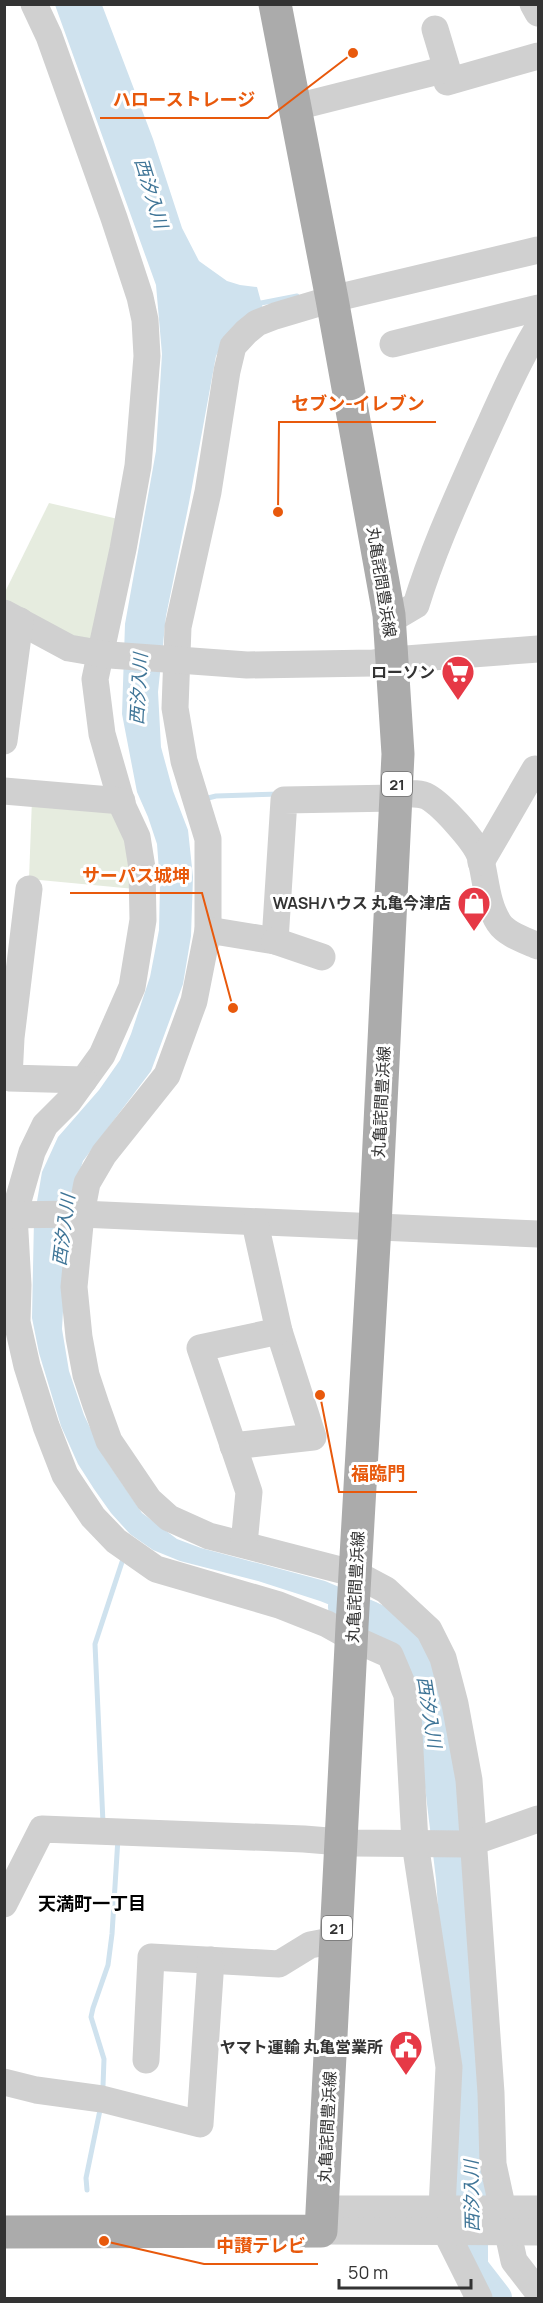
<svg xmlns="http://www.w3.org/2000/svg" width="543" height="2303" font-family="Manrope,'Noto Sans JP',sans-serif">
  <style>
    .green { fill: #e6ecdf }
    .water { fill: #cfe2ee }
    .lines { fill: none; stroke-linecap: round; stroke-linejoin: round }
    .stream { stroke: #cfe2ee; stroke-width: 5 }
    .river { stroke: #cfe2ee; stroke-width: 32 }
    .minor { stroke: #d0d0d0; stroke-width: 27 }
    .major { stroke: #ababab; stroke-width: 33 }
    .labels { text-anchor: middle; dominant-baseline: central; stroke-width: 6; stroke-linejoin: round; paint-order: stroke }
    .shield { fill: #fff; stroke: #707070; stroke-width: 1.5 }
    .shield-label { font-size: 15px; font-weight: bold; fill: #333 }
    .street-label { font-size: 16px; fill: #333; stroke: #fff }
    .poi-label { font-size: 16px; font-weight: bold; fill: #333; stroke: #fff; text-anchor: end }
    .water-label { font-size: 18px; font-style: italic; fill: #3f7597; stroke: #fff }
    .neighbourhood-label { font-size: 18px; font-weight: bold; fill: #000; stroke: #fff }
    .leader { fill: none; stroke: #e8590c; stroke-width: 2 }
    .callout-dot { fill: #e8590c; stroke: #fff; stroke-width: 2 }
    .callout-label { font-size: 18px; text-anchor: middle; font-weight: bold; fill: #e8590c; stroke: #fff; stroke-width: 6; stroke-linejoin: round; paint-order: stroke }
  </style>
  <rect width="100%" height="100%" fill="#fff"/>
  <g class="green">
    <polygon points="49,503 118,519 98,627 87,644 5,601 4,594"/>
    <polygon points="32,799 115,809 126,830 135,889 29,879"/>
  </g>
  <polygon class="water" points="55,5 102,5 153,139 182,228 199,261 227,281 240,285 257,287 263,309 231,329 216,356 189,503 166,616 158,692 161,747 173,791 188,830 193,877 191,936 183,984 151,1071 83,1161 69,1204 62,1329 69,1371 84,1415 104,1457 142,1513 177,1539 201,1548 325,1581 391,1609 383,1626 320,1601 258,1581 180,1561 153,1550 130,1534 111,1513 94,1489 78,1464 61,1426 39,1353 32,1318 34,1219 42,1172 58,1137 99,1090 120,1060 131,1034 150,977 159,930 160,884 157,844 148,817 137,792 122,714 125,624 156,451 162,354 156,285"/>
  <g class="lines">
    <g class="stream">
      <polyline points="256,304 297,296"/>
      <polyline points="204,799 216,796 279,794"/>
      <polyline points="103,1823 95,1644 123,1559"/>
      <polyline points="103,2086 104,2059 91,2017 93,2008 108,1965 112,1934 118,1838"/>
      <polyline points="87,2190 86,2178 100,2110"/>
    </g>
    <path class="river" d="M344,1607C375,1617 403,1631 420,1659C424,1667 426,1677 429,1686L452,1878L472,2166V2267L496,2298"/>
    <g class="minor">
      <polyline points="34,4 49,36 114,218 140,297 145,320 147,356 138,466 123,549 95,679 102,734 123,807 137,837 142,868 143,920 132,987 102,1055 68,1102 45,1125 32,1152 14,1215 18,1285 17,1322 27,1366 46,1426 65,1475 93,1517 116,1541 156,1569 279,1605 327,1624 352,1638 390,1655 407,1695 415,1843 449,2067 442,2208 446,2232 479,2298"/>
      <polyline points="533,4 538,13"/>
      <polyline points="447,82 538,56"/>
      <polyline points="296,107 447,69 435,29"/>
      <polyline points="538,250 332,299 275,316 257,323 246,332 233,346 227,371 208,492 178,627 175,708 184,761 208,839 208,930 194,1001 167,1075 104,1154 87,1183 81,1214 74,1287 79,1337 86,1375 96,1405 109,1441 149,1500 169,1518 209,1536 356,1574 386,1590 429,1630 443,1658 455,1704 469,1780 491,2093 493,2164 514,2261 538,2292"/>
      <polyline points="393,344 538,308"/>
      <polyline points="4,613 69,648 110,655 247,665 373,663 393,660 538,649"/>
      <path d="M389,621L416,605C433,550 456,500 479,448C498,407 515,366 538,328"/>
      <polyline points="4,741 20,621"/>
      <polyline points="4,791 122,801"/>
      <path d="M396,794C406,794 419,792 428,797C442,805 475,841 480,856C486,878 486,903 499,923C507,935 525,940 538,946"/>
      <polyline points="481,862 535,769"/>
      <polyline points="29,889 11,1038 9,1078 84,1080"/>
      <polyline points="208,930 275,941 284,800 396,798"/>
      <polyline points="275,941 322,957"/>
      <polyline points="4,1215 81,1214 538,1234"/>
      <polyline points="233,1446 313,1437 279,1331"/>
      <polyline points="244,1544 249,1492 200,1348 279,1331 255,1223"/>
      <polyline points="4,1904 42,1829 304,1839 353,1843 467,1844 538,1819"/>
      <polyline points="146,2060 151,1957 279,1964 310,1945 336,1940"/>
      <polyline points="4,2082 36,2090 102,2099 200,2124 211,1960"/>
      <polyline points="322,2209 538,2209"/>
      <polyline points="321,2231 538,2232"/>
    </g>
    <polyline class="major" points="4,2232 321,2231 352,1626 375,1226 398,754 389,615 332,299 275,4"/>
  </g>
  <defs>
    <symbol id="supermarket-pin" viewBox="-11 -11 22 30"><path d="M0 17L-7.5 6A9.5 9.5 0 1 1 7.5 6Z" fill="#e63946" stroke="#fff"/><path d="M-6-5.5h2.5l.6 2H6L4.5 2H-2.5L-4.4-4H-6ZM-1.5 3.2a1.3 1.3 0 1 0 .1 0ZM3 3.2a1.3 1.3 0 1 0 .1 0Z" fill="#fff"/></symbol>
    <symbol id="shop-pin" viewBox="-11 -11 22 30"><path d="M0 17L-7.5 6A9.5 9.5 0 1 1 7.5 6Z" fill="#e63946" stroke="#fff"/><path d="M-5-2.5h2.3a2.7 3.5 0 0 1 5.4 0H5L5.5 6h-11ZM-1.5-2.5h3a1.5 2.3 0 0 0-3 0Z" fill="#fff"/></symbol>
    <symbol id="civic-pin" viewBox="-11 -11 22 30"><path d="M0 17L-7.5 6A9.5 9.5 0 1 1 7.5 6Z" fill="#e63946" stroke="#fff"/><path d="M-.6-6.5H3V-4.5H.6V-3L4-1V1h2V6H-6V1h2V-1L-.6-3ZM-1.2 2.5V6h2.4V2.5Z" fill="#fff"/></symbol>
  </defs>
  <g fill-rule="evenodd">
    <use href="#supermarket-pin" x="439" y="653" width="38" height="52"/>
    <use href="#shop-pin" x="455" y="884" width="38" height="52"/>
    <use href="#civic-pin" x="387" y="2028" width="38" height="52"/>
  </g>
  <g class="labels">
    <g class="shield">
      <rect x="382" y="772" width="30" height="24" rx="4.5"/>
      <rect x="322" y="1916" width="30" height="24" rx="4.5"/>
    </g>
    <g class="shield-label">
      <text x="397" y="784">21</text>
      <text x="337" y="1928">21</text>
    </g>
    <g class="street-label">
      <text transform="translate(382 582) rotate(81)">丸亀詫間豊浜線</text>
      <text transform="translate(381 1102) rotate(-87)">丸亀詫間豊浜線</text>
      <text transform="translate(355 1587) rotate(-87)">丸亀詫間豊浜線</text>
      <text transform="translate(327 2127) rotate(-87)">丸亀詫間豊浜線</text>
    </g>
    <g class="poi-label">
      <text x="435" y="672">ローソン</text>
      <text x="451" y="903">WASHハウス 丸亀今津店</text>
      <text x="383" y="2047">ヤマト運輸 丸亀営業所</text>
    </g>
    <g class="water-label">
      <text transform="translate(152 193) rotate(73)">西汐入川</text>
      <text transform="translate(138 689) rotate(-87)">西汐入川</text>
      <text transform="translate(63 1230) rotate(-83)">西汐入川</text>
      <text transform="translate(430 1712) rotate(81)">西汐入川</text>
      <text transform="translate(471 2196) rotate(-91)">西汐入川</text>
    </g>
    <g class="neighbourhood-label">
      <text x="92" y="1903">天満町一丁目</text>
    </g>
  </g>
  <path class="leader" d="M353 53L268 118H100M278 512L279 422H436M233 1008L202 893H70M320 1395L339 1492H417M104 2241L204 2264H318"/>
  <g class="callout-dot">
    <circle cx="353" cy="53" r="6"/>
    <circle cx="278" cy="512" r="6"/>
    <circle cx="233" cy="1008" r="6"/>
    <circle cx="320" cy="1395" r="6"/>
    <circle cx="104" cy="2241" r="6"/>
  </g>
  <g class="callout-label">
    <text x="184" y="106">ハローストレージ</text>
    <text x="358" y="410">セブン-イレブン</text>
    <text x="136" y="882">サーパス城坤</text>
    <text x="378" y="1480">福臨門</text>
    <text x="261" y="2252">中讃テレビ</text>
  </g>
  <rect width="543" height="2303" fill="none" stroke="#333333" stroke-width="12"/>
  <path d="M339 2279v9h132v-9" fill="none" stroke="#333333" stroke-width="3"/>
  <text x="348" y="2279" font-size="18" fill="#333333" stroke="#ffffff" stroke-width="4.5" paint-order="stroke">50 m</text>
</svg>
